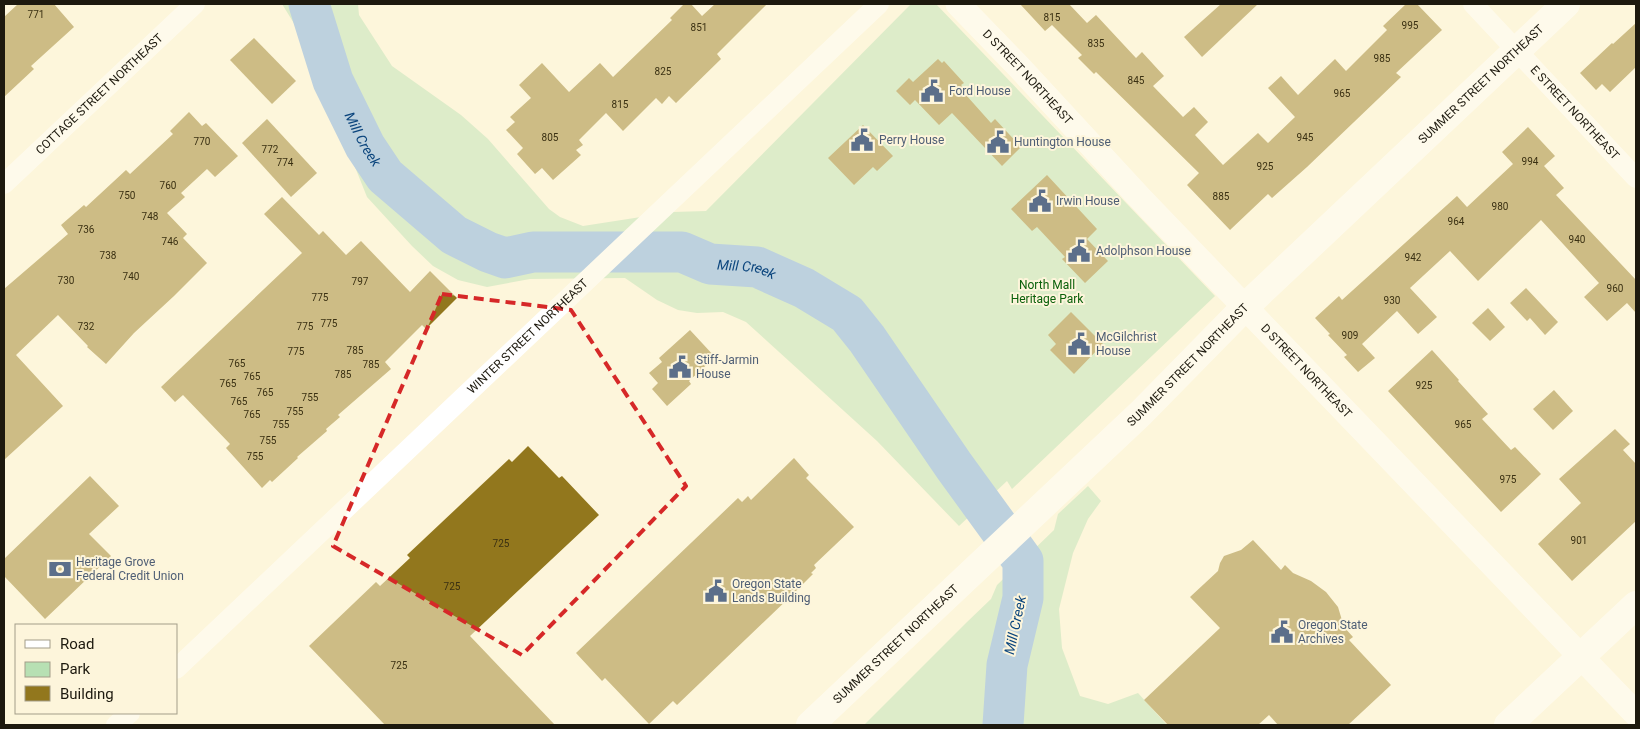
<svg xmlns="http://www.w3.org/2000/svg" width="1640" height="729" font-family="Roboto,sans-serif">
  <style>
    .green { fill: #b7e0b3 }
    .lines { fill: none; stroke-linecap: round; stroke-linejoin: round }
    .river { stroke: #6fa4e3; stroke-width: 41 }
    .building { fill: #92771d }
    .minor { stroke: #fff; stroke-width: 20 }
    .tertiary { stroke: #fff; stroke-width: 25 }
    .primary { stroke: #fff; stroke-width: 28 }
    .marked { fill: none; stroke: #d62828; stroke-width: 4; stroke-dasharray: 10 6; stroke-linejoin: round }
    .labels { text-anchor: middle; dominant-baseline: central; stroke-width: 4; stroke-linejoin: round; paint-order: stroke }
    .number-label { font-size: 10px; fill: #3a3012 }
    .street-label { font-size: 12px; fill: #1d190e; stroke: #fdf5db }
    .service-label { font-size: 12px; fill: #4e5e75; stroke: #fdf5db; text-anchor: start }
    .park-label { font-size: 12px; fill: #0a600a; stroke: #fdf5db }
    .water-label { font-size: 14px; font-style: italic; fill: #0b457d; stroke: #fdf5db }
  </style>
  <rect width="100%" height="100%" fill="#fdf5db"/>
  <g class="green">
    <polygon points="282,4 358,4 359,15 392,66 461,115 488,139 549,209 560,217 583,226 673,212 706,211 911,4 936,4 1215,296 1012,489 1007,481 959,526 877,441 746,322 723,312 697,313 678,310 657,300 625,278 530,279 487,287 458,280 433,266 412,246 367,197 349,152 339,122 295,25"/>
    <polygon points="1088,486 1101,501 1088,519 1073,553 1059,609 1062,648 1080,696 1108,704 1138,693 1167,725 864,725 967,622 991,599 997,585 1054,530 1058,514"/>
  </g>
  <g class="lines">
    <path class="river" id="s1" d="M309,4L333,81L365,146L385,176L454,235L488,252L505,258L533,252H682L710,264L757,267L804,288L847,314L867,339L954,466L1023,561V598L1007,665L1003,725"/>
  </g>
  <g class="building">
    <polygon points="18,4 54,4 74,27 31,66 34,69 4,97 4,17"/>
    <polygon points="684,4 691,4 702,16 715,4 767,4 717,54 721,59 676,103 669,96 662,104 656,98 623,131 606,113 579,140 583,145 576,150 581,155 553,180 542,168 535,174 517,154 523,148 506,130 515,122 510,117 531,98 519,85 542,63 569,92 600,63 613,77 672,20 670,18"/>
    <polygon points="1020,4 1069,4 1087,23 1096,15 1136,58 1142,52 1164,76 1153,86 1183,117 1194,107 1208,122 1195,135 1223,165 1258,133 1268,143 1295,117 1268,88 1281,76 1298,95 1335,59 1346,71 1387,30 1383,26 1406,4 1417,4 1442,30 1396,73 1401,77 1307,167 1272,198 1268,194 1230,230 1187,185 1199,173 1096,72 1094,74 1078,58 1082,55 1052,25 1045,31"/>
    <polygon points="1221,4 1258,4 1202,57 1184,37"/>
    <polygon points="1636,23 1636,67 1610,92 1602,84 1596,90 1580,73 1612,43 1613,44"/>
    <polygon points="254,38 296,81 272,104 230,60"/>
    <polygon points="938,59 942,63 944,61 964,83 961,85 968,92 966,95 991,123 995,119 1021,147 1002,166 952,113 939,125 915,100 910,105 896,91 909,78 913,82"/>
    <polygon points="189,112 202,126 206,123 238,156 215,177 207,169 181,193 185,197 167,213 187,234 183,238 207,263 174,296 134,333 106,364 87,347 88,346 58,315 16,355 63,406 4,460 4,289 68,234 61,225 84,205 86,207 126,170 130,174 173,134 170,131"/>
    <polygon points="267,119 317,173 291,197 242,143"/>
    <polygon points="863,125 893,156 877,171 873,167 854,185 828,158"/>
    <polygon points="1528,127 1555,156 1544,166 1564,188 1556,195 1636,280 1636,313 1627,303 1607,321 1584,297 1599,283 1541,220 1478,281 1450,251 1410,288 1437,317 1418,334 1397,311 1362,344 1375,358 1358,372 1344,357 1347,355 1328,335 1330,334 1315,318 1339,296 1342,300 1457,196 1467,207 1513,164 1502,152"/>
    <polygon points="1047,175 1097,229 1087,239 1108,261 1085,283 1062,259 1065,257 1037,227 1032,231 1011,209"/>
    <polygon points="282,197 319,235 323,231 346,255 361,241 410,292 430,271 457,298 426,329 422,325 385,362 391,369 338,415 340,417 326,429 327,431 297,457 298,458 272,482 270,480 262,488 226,448 230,444 183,395 175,402 161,387 302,253 264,214"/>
    <polygon points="1526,288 1558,322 1545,335 1530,318 1527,321 1510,303"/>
    <polygon points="1488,308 1505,327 1490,341 1472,323"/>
    <polygon points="1071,312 1103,344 1074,374 1050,350 1056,344 1048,335"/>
    <polygon points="690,330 715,357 689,381 691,384 667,406 652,389 658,383 649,373 662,362 659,358"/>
    <polygon points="1432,350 1459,380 1458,381 1488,414 1482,419 1511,450 1515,447 1541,474 1501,512 1388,391"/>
    <polygon points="1554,390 1573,411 1553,430 1533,409"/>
    <polygon points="1615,429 1630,444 1623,450 1636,464 1636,521 1572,581 1538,544 1581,503 1559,479"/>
    <polygon points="528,446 559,478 562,476 599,515 470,636 555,725 385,725 309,646 376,582 380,586 410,558 407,555 509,459 512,462"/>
    <polygon points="794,458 809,475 806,478 854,527 814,565 816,568 811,573 813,574 792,595 677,705 673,701 649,724 605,678 602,681 576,653 738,498 742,502 748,496 751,500"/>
    <polygon points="90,476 119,506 89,534 111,556 45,619 4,576 4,559"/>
    <polygon points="1253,540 1281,570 1285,565 1293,573 1311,581 1326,592 1338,607 1344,627 1353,637 1349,640 1391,685 1348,725 1278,725 1269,715 1258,725 1168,725 1144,700 1220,628 1190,597 1218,571 1220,563 1224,556 1241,550"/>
  </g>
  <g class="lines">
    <g class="minor">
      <path id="s2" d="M1473,4L1636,178"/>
      <path id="s3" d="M4,184L195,4"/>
      <path id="s4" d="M176,669L879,4"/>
      <polyline points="116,725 130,713"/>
    </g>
    <path class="tertiary" id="s5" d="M958,4L1019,67L1140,198L1636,714"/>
    <g class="primary">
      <path id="s6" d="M810,725L1141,413L1246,306L1566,4"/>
      <polyline points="1508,725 1636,605"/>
    </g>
  </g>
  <path d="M0 0H1640V729H0ZM442,294L571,310L686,486L522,655L333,546Z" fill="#fdf5db" fill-opacity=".55" fill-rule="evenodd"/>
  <path class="marked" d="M442,294L571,310L686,486L522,655L333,546Z"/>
  <defs>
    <symbol id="civic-bare" viewBox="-9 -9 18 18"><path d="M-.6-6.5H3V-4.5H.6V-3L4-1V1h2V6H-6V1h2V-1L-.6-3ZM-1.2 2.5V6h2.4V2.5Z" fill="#5c6f8a" stroke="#fdf5db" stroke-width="2.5" paint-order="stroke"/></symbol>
    <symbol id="bank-bare" viewBox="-9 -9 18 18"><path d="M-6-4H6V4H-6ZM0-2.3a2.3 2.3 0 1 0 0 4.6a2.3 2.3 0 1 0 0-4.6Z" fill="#5c6f8a" stroke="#fdf5db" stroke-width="2.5" paint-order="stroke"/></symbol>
  </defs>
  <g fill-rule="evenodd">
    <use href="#civic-bare" x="916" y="75" width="32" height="32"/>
    <use href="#civic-bare" x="846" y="124" width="32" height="32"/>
    <use href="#civic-bare" x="982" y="126" width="32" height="32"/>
    <use href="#civic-bare" x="1024" y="185" width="32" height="32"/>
    <use href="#civic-bare" x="1063" y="235" width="32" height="32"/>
    <use href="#civic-bare" x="1063" y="328" width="32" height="32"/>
    <use href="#civic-bare" x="664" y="351" width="32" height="32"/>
    <use href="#bank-bare" x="44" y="553" width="32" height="32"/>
    <use href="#civic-bare" x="700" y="575" width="32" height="32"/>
    <use href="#civic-bare" x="1266" y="616" width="32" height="32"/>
  </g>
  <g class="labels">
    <g class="number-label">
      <text x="36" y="14">771</text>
      <text x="1052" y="17">815</text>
      <text x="1410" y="25">995</text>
      <text x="699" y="27">851</text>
      <text x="1096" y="43">835</text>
      <text x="1382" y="58">985</text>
      <text x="663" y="71">825</text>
      <text x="1136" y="80">845</text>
      <text x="1342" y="93">965</text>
      <text x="620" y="104">815</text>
      <text x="550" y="137">805</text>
      <text x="1305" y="137">945</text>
      <text x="202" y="141">770</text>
      <text x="270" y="149">772</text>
      <text x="1530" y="161">994</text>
      <text x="285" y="162">774</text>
      <text x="1265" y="166">925</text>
      <text x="168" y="185">760</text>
      <text x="127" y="195">750</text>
      <text x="1221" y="196">885</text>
      <text x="1500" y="206">980</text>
      <text x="150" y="216">748</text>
      <text x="1456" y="221">964</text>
      <text x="86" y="229">736</text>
      <text x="1577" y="239">940</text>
      <text x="170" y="241">746</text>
      <text x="108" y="255">738</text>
      <text x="1413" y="257">942</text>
      <text x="131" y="276">740</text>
      <text x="66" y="280">730</text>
      <text x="360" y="281">797</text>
      <text x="1615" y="288">960</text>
      <text x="320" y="297">775</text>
      <text x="1392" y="300">930</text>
      <text x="329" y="323">775</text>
      <text x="86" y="326">732</text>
      <text x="305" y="326">775</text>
      <text x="1350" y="335">909</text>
      <text x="355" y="350">785</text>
      <text x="296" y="351">775</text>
      <text x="237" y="363">765</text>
      <text x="371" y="364">785</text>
      <text x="343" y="374">785</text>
      <text x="252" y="376">765</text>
      <text x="228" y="383">765</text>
      <text x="1424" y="385">925</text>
      <text x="265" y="392">765</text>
      <text x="310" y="397">755</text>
      <text x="239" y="401">765</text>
      <text x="295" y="411">755</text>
      <text x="252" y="414">765</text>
      <text x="281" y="424">755</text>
      <text x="1463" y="424">965</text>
      <text x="268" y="440">755</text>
      <text x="255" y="456">755</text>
      <text x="1508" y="479">975</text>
      <text x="1579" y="540">901</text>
      <text x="501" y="543">725</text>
      <text x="452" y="586">725</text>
      <text x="399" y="665">725</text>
    </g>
    <g class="street-label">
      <text stroke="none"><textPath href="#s5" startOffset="101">D STREET NORTHEAST</textPath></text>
      <text stroke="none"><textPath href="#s6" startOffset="928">SUMMER STREET NORTHEAST</textPath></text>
      <text stroke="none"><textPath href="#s3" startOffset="131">COTTAGE STREET NORTHEAST</textPath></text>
      <text stroke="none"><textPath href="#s2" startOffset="149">E STREET NORTHEAST</textPath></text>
      <text stroke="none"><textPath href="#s4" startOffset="484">WINTER STREET NORTHEAST</textPath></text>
      <text stroke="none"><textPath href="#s6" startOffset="522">SUMMER STREET NORTHEAST</textPath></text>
      <text stroke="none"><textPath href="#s5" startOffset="506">D STREET NORTHEAST</textPath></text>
      <text stroke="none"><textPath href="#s6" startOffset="118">SUMMER STREET NORTHEAST</textPath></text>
    </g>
    <g class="service-label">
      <text x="949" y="91">Ford House</text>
      <text x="879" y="140">Perry House</text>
      <text x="1014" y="142">Huntington House</text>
      <text x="1056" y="201">Irwin House</text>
      <text x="1096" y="251">Adolphson House</text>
      <text x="1096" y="337">McGilchrist<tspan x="1096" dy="14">House</tspan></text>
      <text x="696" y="360">Stiff-Jarmin<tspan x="696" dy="14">House</tspan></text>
      <text x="76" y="562">Heritage Grove<tspan x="76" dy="14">Federal Credit Union</tspan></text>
      <text x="732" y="584">Oregon State<tspan x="732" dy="14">Lands Building</tspan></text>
      <text x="1298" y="625">Oregon State<tspan x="1298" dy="14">Archives</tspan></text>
    </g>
    <g class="park-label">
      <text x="1047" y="285">North Mall<tspan x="1047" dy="14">Heritage Park</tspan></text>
    </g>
    <g class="water-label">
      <text stroke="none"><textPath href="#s1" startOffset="146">Mill Creek</textPath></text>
      <text stroke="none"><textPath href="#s1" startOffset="581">Mill Creek</textPath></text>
      <text transform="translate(1015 625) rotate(-78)">Mill Creek</text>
    </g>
  </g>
  <rect width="1640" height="729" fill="none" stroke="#1d190e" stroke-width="10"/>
  <rect x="15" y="624" width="162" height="90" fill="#fdf5db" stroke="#a39d89"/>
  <rect x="25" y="640" width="25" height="8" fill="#ffffff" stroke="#a39d89"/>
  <text x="60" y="649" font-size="15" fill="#1d190e">Road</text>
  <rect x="25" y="662" width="25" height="15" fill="#b7e0b3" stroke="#a39d89"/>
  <text x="60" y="674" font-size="15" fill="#1d190e">Park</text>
  <rect x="25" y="686" width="25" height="15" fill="#92771d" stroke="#a39d89"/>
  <text x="60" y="699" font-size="15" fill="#1d190e">Building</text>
</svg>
